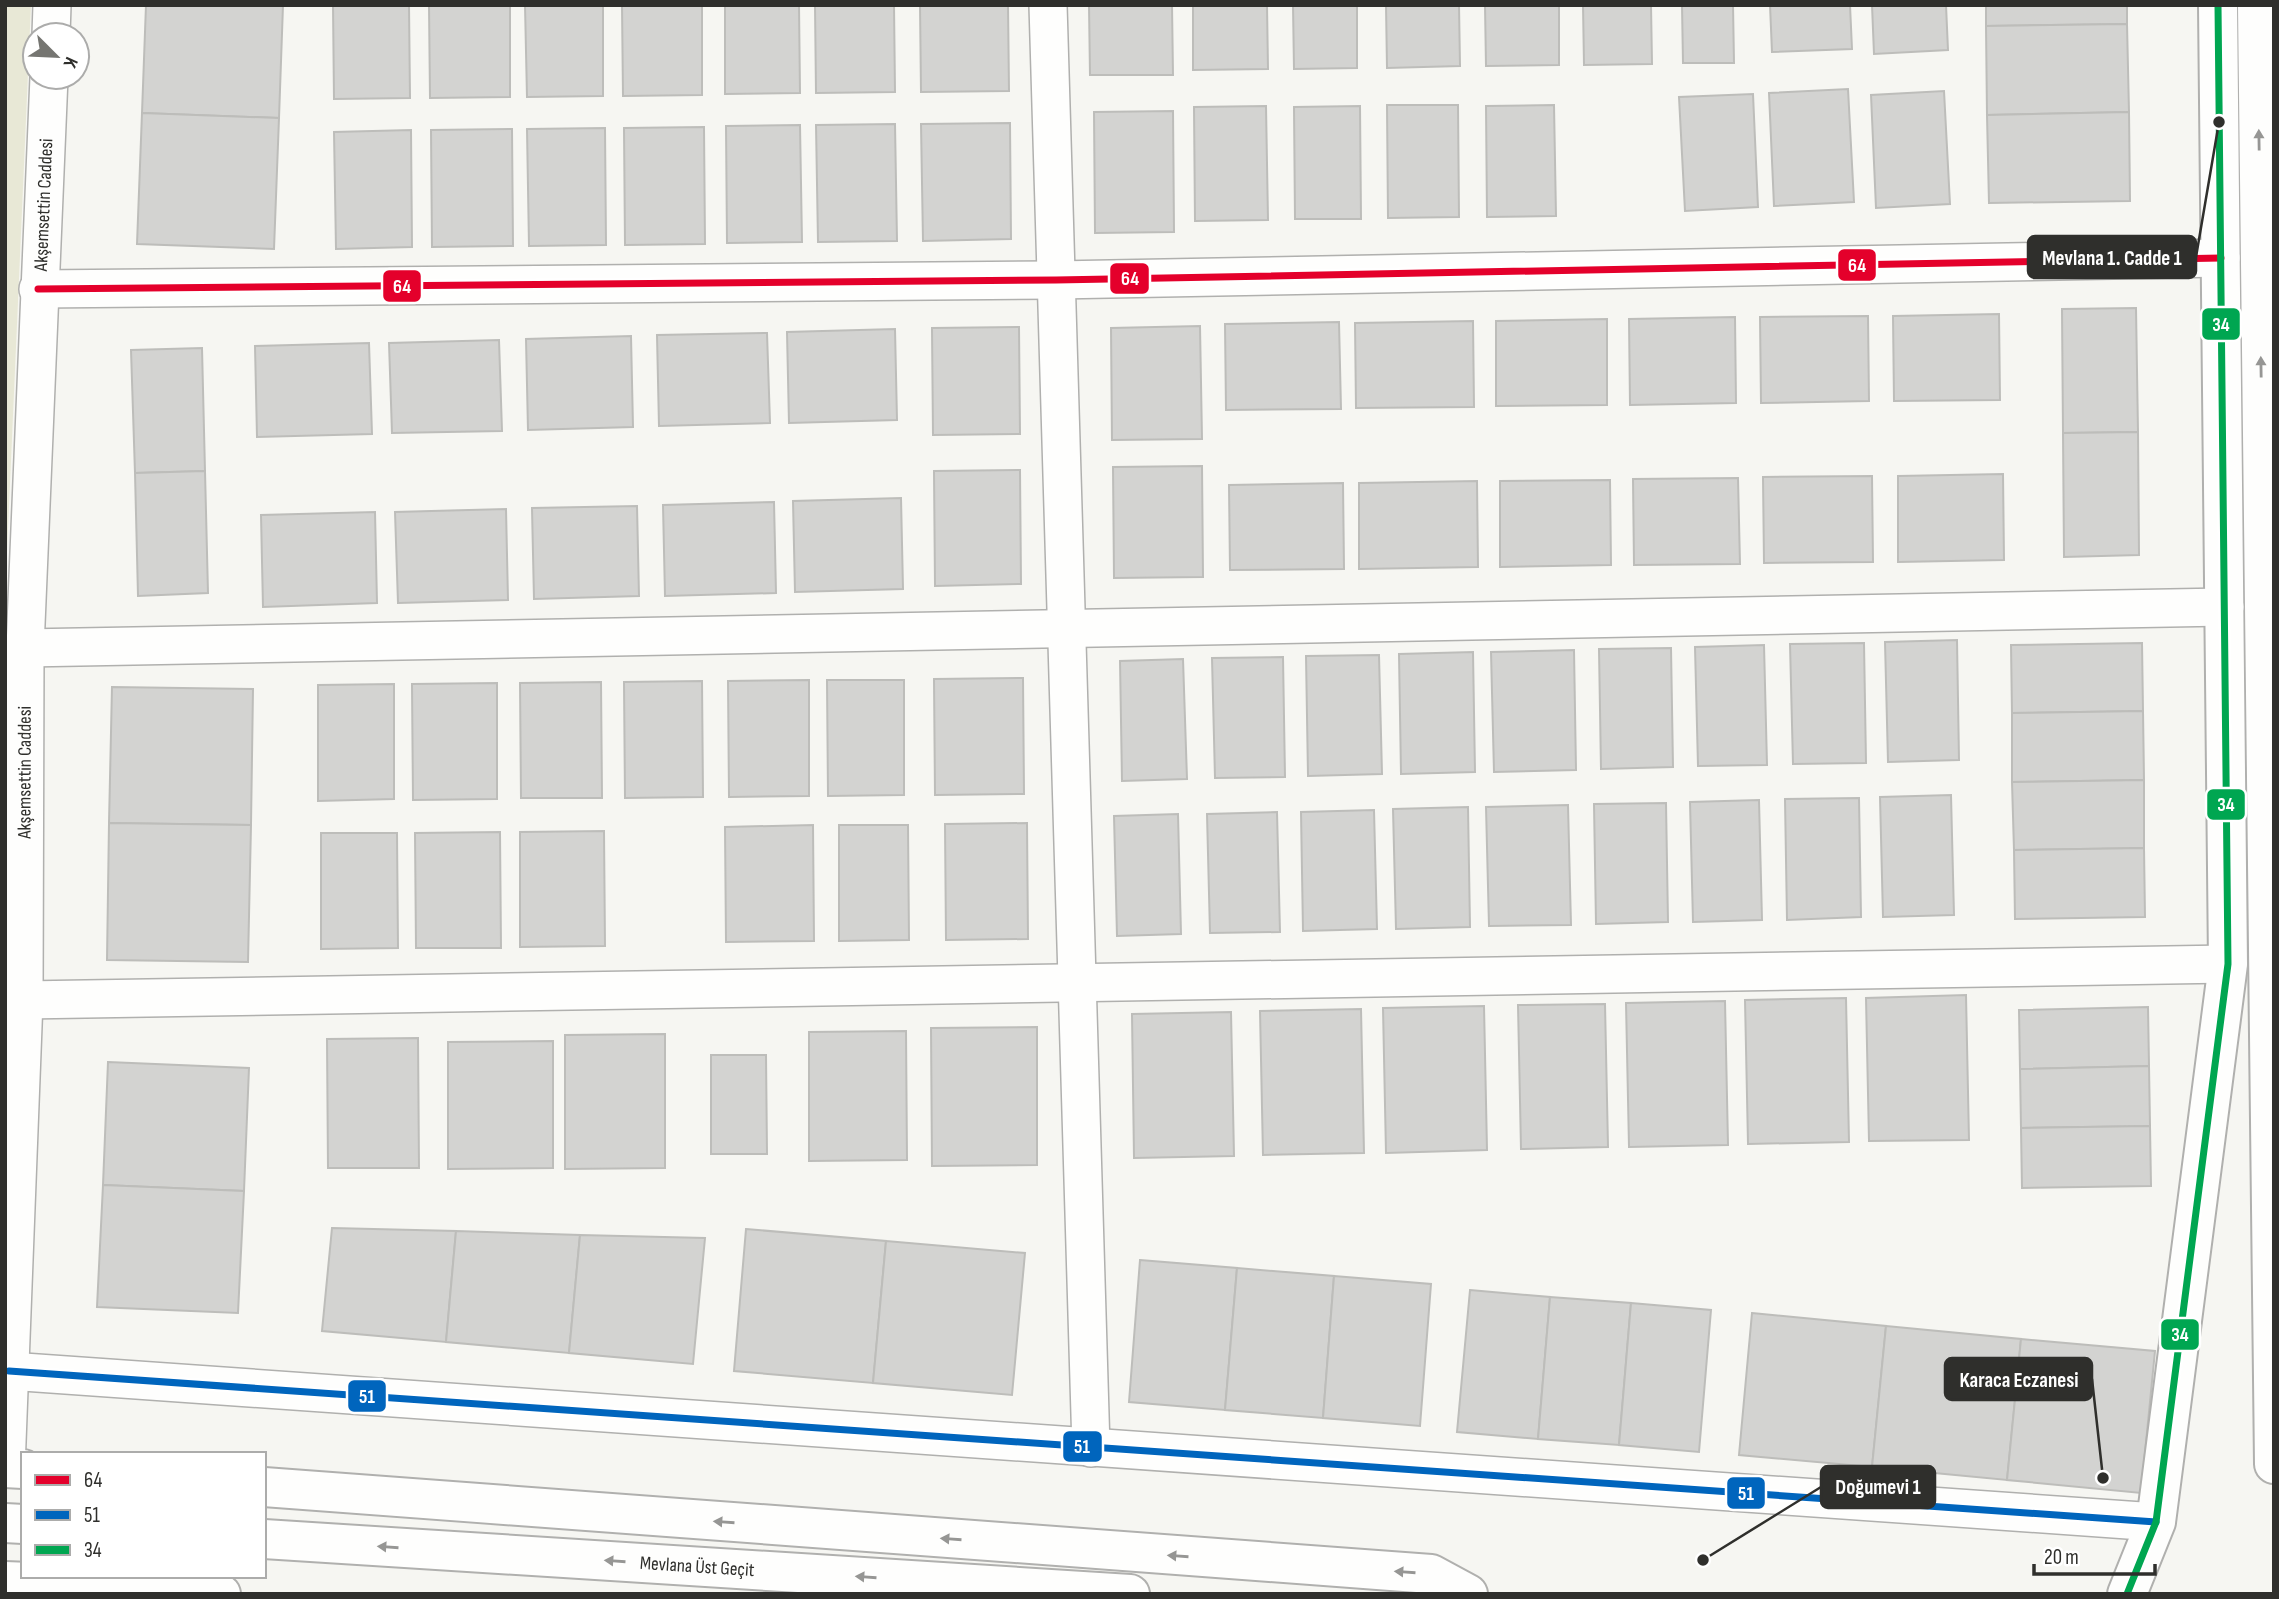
<svg xmlns="http://www.w3.org/2000/svg" width="2279" height="1599" font-family="'Sofia Sans Condensed',sans-serif">
  <style>
    .park { fill: #e8e8d6 }
    .building { fill: #d3d3d1; stroke: #bdbdba; stroke-width: 2 }
    .lines { fill: none; stroke-linecap: round; stroke-linejoin: round }
    .street-casing { stroke: #b0b0ae; stroke-width: 40 }
    .secondary-casing { stroke: #b0b0ae; stroke-width: 42 }
    .highway-casing { stroke: #b0b0ae; stroke-width: 42 }
    .street { stroke: #fefefd; stroke-width: 37 }
    .secondary { stroke: #fefefd; stroke-width: 38 }
    .highway { stroke: #fefefd; stroke-width: 38 }
    .bus-1-casing { stroke: #fff; stroke-width: 12 }
    .bus-2-casing { stroke: #fff; stroke-width: 12 }
    .bus-3-casing { stroke: #fff; stroke-width: 12 }
    .bus-1 { stroke: #e4002b; stroke-width: 7 }
    .bus-2 { stroke: #0065bd; stroke-width: 7 }
    .bus-3 { stroke: #00a651; stroke-width: 7 }
    .oneway { fill: #969694 }
    .labels { text-anchor: middle; dominant-baseline: central; stroke-width: 5; stroke-linejoin: round; paint-order: stroke }
    .street-label { font-size: 19px; fill: #2f2f2c; stroke: #fff }
    .leader { fill: none; stroke: #2f2f2c; stroke-width: 2.5 }
    .callout-dot { fill: #2f2f2c; stroke: #fff; stroke-width: 2.5 }
    .callout { fill: #2f2f2c; stroke: #2f2f2c; stroke-width: 2.5 }
    .callout-label { font-size: 21px; text-anchor: middle; font-weight: bold; fill: #fff }
    .line-badge { stroke: #fff; stroke-width: 2.5 }
    .badge-label { font-size: 19px; text-anchor: middle; font-weight: bold; fill: #fff }
  </style>
  <rect width="100%" height="100%" fill="#f6f6f2"/>
  <polygon class="park" points="5,5 31,5 5,598"/>
  <g class="building">
    <polygon points="146,5 283,5 279,118 142,113"/>
    <polygon points="333,5 409,5 410,98 334,99"/>
    <polygon points="429,5 510,5 510,97 430,98"/>
    <polygon points="525,5 603,5 603,96 527,97"/>
    <polygon points="622,5 702,5 702,95 623,96"/>
    <polygon points="725,5 799,5 800,93 725,94"/>
    <polygon points="815,5 894,5 895,92 816,93"/>
    <polygon points="920,5 1008,5 1009,91 921,92"/>
    <polygon points="1089,5 1172,5 1173,75 1090,75"/>
    <polygon points="1193,5 1267,5 1268,69 1193,70"/>
    <polygon points="1293,5 1357,5 1357,68 1294,69"/>
    <polygon points="1386,5 1459,5 1460,66 1387,68"/>
    <polygon points="1485,5 1559,5 1559,65 1486,66"/>
    <polygon points="1583,5 1651,5 1652,64 1584,65"/>
    <polygon points="1682,5 1733,5 1734,63 1683,63"/>
    <polygon points="1770,5 1850,5 1852,49 1772,52"/>
    <polygon points="1872,5 1946,5 1948,50 1874,54"/>
    <polygon points="1986,5 2127,5 2127,24 1986,26"/>
    <polygon points="2127,24 2129,112 1987,115 1986,26"/>
    <polygon points="1848,89 1854,202 1774,206 1769,93"/>
    <polygon points="1944,91 1950,204 1876,208 1871,95"/>
    <polygon points="1753,94 1758,207 1685,211 1679,97"/>
    <polygon points="1387,105 1458,105 1459,217 1388,218"/>
    <polygon points="1554,105 1556,216 1487,217 1486,106"/>
    <polygon points="1266,106 1268,220 1195,221 1194,107"/>
    <polygon points="1360,106 1361,219 1295,219 1294,107"/>
    <polygon points="1173,111 1174,232 1095,233 1094,112"/>
    <polygon points="2129,112 2130,201 1989,203 1987,115"/>
    <polygon points="142,113 279,118 274,249 137,244"/>
    <polygon points="1010,123 1011,239 923,241 921,124"/>
    <polygon points="895,124 897,241 818,242 816,125"/>
    <polygon points="800,125 802,242 727,243 726,126"/>
    <polygon points="704,127 705,244 625,245 624,128"/>
    <polygon points="605,128 606,245 529,246 527,129"/>
    <polygon points="512,129 513,246 432,247 431,130"/>
    <polygon points="411,130 412,247 336,249 334,132"/>
    <polygon points="2136,308 2138,432 2063,433 2062,309"/>
    <polygon points="1999,314 2000,400 1894,401 1893,316"/>
    <polygon points="1868,316 1869,401 1761,403 1760,317"/>
    <polygon points="1735,317 1736,403 1630,405 1629,319"/>
    <polygon points="1607,319 1607,405 1496,406 1496,321"/>
    <polygon points="1473,321 1474,407 1356,408 1355,323"/>
    <polygon points="1339,322 1341,409 1226,410 1225,324"/>
    <polygon points="1200,326 1202,439 1112,440 1111,328"/>
    <polygon points="1019,327 1020,434 933,435 932,328"/>
    <polygon points="895,329 897,420 789,423 787,332"/>
    <polygon points="767,333 770,423 659,426 657,335"/>
    <polygon points="631,336 633,427 528,430 526,339"/>
    <polygon points="499,340 502,431 392,433 389,343"/>
    <polygon points="369,343 372,434 257,437 255,346"/>
    <polygon points="202,348 205,471 135,473 131,350"/>
    <polygon points="2138,432 2139,555 2064,557 2063,433"/>
    <polygon points="1202,466 1203,577 1114,578 1113,467"/>
    <polygon points="1020,470 1021,584 935,586 934,471"/>
    <polygon points="205,471 208,593 138,596 135,473"/>
    <polygon points="2003,474 2004,560 1898,562 1898,476"/>
    <polygon points="1872,476 1873,562 1764,563 1763,477"/>
    <polygon points="1738,478 1740,564 1634,565 1633,479"/>
    <polygon points="1610,480 1611,565 1500,567 1500,481"/>
    <polygon points="1477,481 1478,567 1359,569 1359,483"/>
    <polygon points="1343,483 1344,569 1230,570 1229,485"/>
    <polygon points="901,498 903,589 795,592 793,501"/>
    <polygon points="774,502 776,593 665,596 663,505"/>
    <polygon points="637,506 639,596 534,599 532,508"/>
    <polygon points="506,509 508,600 398,603 395,512"/>
    <polygon points="375,512 377,603 263,607 261,515"/>
    <polygon points="1957,640 1959,760 1888,762 1885,642"/>
    <polygon points="1864,643 1866,763 1793,764 1790,644"/>
    <polygon points="2142,643 2143,711 2012,713 2011,645"/>
    <polygon points="1764,645 1767,765 1698,766 1695,647"/>
    <polygon points="1671,648 1673,767 1601,769 1599,649"/>
    <polygon points="1574,650 1576,770 1494,772 1491,652"/>
    <polygon points="1473,652 1475,772 1401,774 1399,654"/>
    <polygon points="1379,655 1382,774 1308,776 1306,656"/>
    <polygon points="1283,657 1285,777 1215,778 1212,658"/>
    <polygon points="1183,659 1187,779 1122,781 1120,661"/>
    <polygon points="1023,678 1024,794 935,795 934,679"/>
    <polygon points="809,680 809,796 729,797 728,681"/>
    <polygon points="827,680 904,680 904,795 828,796"/>
    <polygon points="702,681 703,797 625,798 624,682"/>
    <polygon points="601,682 602,798 521,798 520,683"/>
    <polygon points="497,683 497,799 413,800 412,684"/>
    <polygon points="394,684 394,799 318,801 318,685"/>
    <polygon points="112,687 253,689 251,825 109,823"/>
    <polygon points="2143,711 2144,780 2012,782 2012,713"/>
    <polygon points="2144,780 2144,848 2014,850 2012,782"/>
    <polygon points="1951,795 1954,915 1883,917 1880,797"/>
    <polygon points="1859,798 1861,917 1787,920 1785,799"/>
    <polygon points="1759,800 1762,920 1693,922 1690,802"/>
    <polygon points="1666,803 1668,922 1596,924 1594,804"/>
    <polygon points="1568,805 1571,925 1489,926 1486,807"/>
    <polygon points="1468,807 1470,927 1396,929 1393,809"/>
    <polygon points="1374,810 1377,929 1303,931 1301,812"/>
    <polygon points="1277,812 1280,932 1210,933 1207,814"/>
    <polygon points="1178,814 1181,934 1117,936 1114,816"/>
    <polygon points="109,823 251,825 248,962 107,960"/>
    <polygon points="1027,823 1028,939 946,940 945,824"/>
    <polygon points="813,825 814,941 726,942 725,827"/>
    <polygon points="839,825 908,825 909,940 839,941"/>
    <polygon points="604,831 605,946 520,947 520,832"/>
    <polygon points="500,832 501,948 416,948 415,833"/>
    <polygon points="321,833 397,833 398,948 321,949"/>
    <polygon points="2144,848 2145,917 2015,919 2014,850"/>
    <polygon points="1966,995 1969,1140 1869,1141 1866,998"/>
    <polygon points="1846,998 1849,1142 1748,1144 1745,1000"/>
    <polygon points="1725,1001 1728,1145 1629,1147 1626,1003"/>
    <polygon points="1605,1004 1608,1147 1521,1149 1518,1005"/>
    <polygon points="1484,1006 1487,1150 1386,1153 1383,1008"/>
    <polygon points="2148,1007 2149,1066 2020,1069 2019,1010"/>
    <polygon points="1361,1009 1364,1153 1263,1155 1260,1011"/>
    <polygon points="1231,1012 1234,1156 1134,1158 1132,1014"/>
    <polygon points="1037,1027 1037,1165 932,1166 931,1028"/>
    <polygon points="906,1031 907,1160 809,1161 809,1032"/>
    <polygon points="665,1034 665,1168 565,1169 565,1035"/>
    <polygon points="418,1038 419,1168 328,1168 327,1039"/>
    <polygon points="553,1041 553,1168 448,1169 448,1042"/>
    <polygon points="711,1055 766,1055 767,1154 711,1154"/>
    <polygon points="108,1062 249,1068 244,1191 103,1185"/>
    <polygon points="2149,1066 2150,1126 2021,1128 2020,1069"/>
    <polygon points="2150,1126 2151,1186 2022,1188 2021,1128"/>
    <polygon points="103,1185 244,1191 238,1313 97,1307"/>
    <polygon points="332,1228 456,1231 446,1342 322,1331"/>
    <polygon points="746,1229 886,1241 873,1383 734,1371"/>
    <polygon points="456,1231 580,1235 569,1353 446,1342"/>
    <polygon points="580,1235 705,1238 693,1364 569,1353"/>
    <polygon points="886,1241 1025,1253 1012,1395 873,1383"/>
    <polygon points="1140,1260 1237,1268 1225,1410 1129,1402"/>
    <polygon points="1237,1268 1334,1276 1323,1418 1225,1410"/>
    <polygon points="1334,1276 1431,1284 1420,1426 1323,1418"/>
    <polygon points="1470,1290 1550,1297 1538,1439 1457,1432"/>
    <polygon points="1550,1297 1631,1303 1619,1445 1538,1439"/>
    <polygon points="1631,1303 1711,1310 1699,1452 1619,1445"/>
    <polygon points="1752,1313 1886,1326 1872,1467 1739,1455"/>
    <polygon points="1886,1326 2021,1339 2007,1480 1872,1467"/>
    <polygon points="2021,1339 2155,1351 2141,1493 2007,1480"/>
  </g>
  <g class="lines">
    <defs>
      <g id="street">
        <polyline points="1048,5 1091,1448"/>
        <polyline points="51,35 52,5"/>
        <polyline points="38,289 1056,280 2221,258"/>
        <polyline points="25,648 2225,607"/>
        <polyline points="24,1000 2228,964"/>
        <polyline points="9,1371 2156,1522"/>
        <path id="s1" d="M6,1468L24,1000L25,648L49,77"/>
      </g>
      <g id="secondary">
        <polyline points="2257,5 2274,1464"/>
        <polyline points="2127,1594 2156,1522 2228,964 2218,5"/>
      </g>
      <g id="highway">
        <polyline points="5,1468 23,1469"/>
        <polyline points="264,1487 1431,1574 1468,1594"/>
        <polyline points="5,1523 23,1524"/>
        <path id="s2" d="M264,1539L1130,1594"/>
        <polyline points="5,1581 128,1586 221,1594"/>
      </g>
    </defs>
    <use href="#street" class="street-casing"/>
    <use href="#secondary" class="secondary-casing"/>
    <use href="#highway" class="highway-casing"/>
    <use href="#street" class="street"/>
    <use href="#secondary" class="secondary"/>
    <use href="#highway" class="highway"/>
    <defs>
      <polyline id="bus-1" points="38,289 1056,280 2221,258"/>
      <polyline id="bus-2" points="9,1371 2156,1522"/>
      <polyline id="bus-3" points="2127,1594 2156,1522 2228,964 2218,5"/>
    </defs>
    <use href="#bus-1" class="bus-1-casing"/>
    <use href="#bus-2" class="bus-2-casing"/>
    <use href="#bus-3" class="bus-3-casing"/>
    <use href="#bus-1" class="bus-1"/>
    <use href="#bus-2" class="bus-2"/>
    <use href="#bus-3" class="bus-3"/>
  </g>
  <defs><path id="oneway-solid" d="M-6-.8H1V-3.2L6.5 0L1 3.2V.8H-6Z" transform="scale(1.75)"/></defs>
  <g class="oneway">
    <use href="#oneway-solid" transform="translate(2259 140) rotate(-91)"/>
    <use href="#oneway-solid" transform="translate(2261 367) rotate(-91)"/>
    <use href="#oneway-solid" transform="translate(724 1522) rotate(-176)"/>
    <use href="#oneway-solid" transform="translate(951 1539) rotate(-176)"/>
    <use href="#oneway-solid" transform="translate(388 1547) rotate(-176)"/>
    <use href="#oneway-solid" transform="translate(1178 1556) rotate(-176)"/>
    <use href="#oneway-solid" transform="translate(615 1561) rotate(-176)"/>
    <use href="#oneway-solid" transform="translate(1405 1572) rotate(-176)"/>
    <use href="#oneway-solid" transform="translate(866 1577) rotate(-176)"/>
  </g>
  <g class="labels">
    <g class="street-label">
      <text stroke="none"><textPath href="#s1" startOffset="1264">Akşemsettin Caddesi</textPath></text>
      <text stroke="none"><textPath href="#s1" startOffset="696">Akşemsettin Caddesi</textPath></text>
      <text stroke="none"><textPath href="#s2" startOffset="434">Mevlana Üst Geçit</textPath></text>
    </g>
  </g>
  <path class="leader" d="M2219 122L2196 257M2103 1478L2092 1379M1703 1560L1821 1487"/>
  <g class="callout-dot">
    <circle cx="2219" cy="122" r="7"/>
    <circle cx="2103" cy="1478" r="7"/>
    <circle cx="1703" cy="1560" r="7"/>
  </g>
  <g class="callout">
    <rect x="2028" y="236" width="168" height="42" rx="7"/>
    <rect x="1945" y="1358" width="147" height="42" rx="7"/>
    <rect x="1821" y="1466" width="114" height="42" rx="7"/>
  </g>
  <g class="callout-label">
    <text x="2112" y="265">Mevlana 1. Cadde 1</text>
    <text x="2019" y="1387">Karaca Eczanesi</text>
    <text x="1878" y="1494">Doğumevi 1</text>
  </g>
  <g class="line-badge">
    <rect x="1837" y="248" width="40" height="34" rx="7" fill="#e4002b"/>
    <rect x="1109" y="262" width="41" height="33" rx="7" fill="#e4002b"/>
    <rect x="382" y="269" width="40" height="34" rx="7" fill="#e4002b"/>
    <rect x="2201" y="307" width="40" height="34" rx="7" fill="#00a651"/>
    <rect x="2206" y="788" width="40" height="33" rx="7" fill="#00a651"/>
    <rect x="2160" y="1318" width="40" height="33" rx="7" fill="#00a651"/>
    <rect x="347" y="1379" width="40" height="34" rx="7" fill="#0065bd"/>
    <rect x="1062" y="1430" width="41" height="33" rx="7" fill="#0065bd"/>
    <rect x="1726" y="1476" width="40" height="34" rx="7" fill="#0065bd"/>
  </g>
  <g class="badge-label">
    <text x="1857" y="272">64</text>
    <text x="1130" y="285">64</text>
    <text x="402" y="293">64</text>
    <text x="2221" y="331">34</text>
    <text x="2226" y="811">34</text>
    <text x="2180" y="1341">34</text>
    <text x="367" y="1403">51</text>
    <text x="1082" y="1453">51</text>
    <text x="1746" y="1500">51</text>
  </g>
  <rect width="2279" height="1599" fill="none" stroke="#2f2f2c" stroke-width="14"/>
  <rect x="21" y="1452" width="245" height="126" fill="#ffffff" stroke="#acacab" stroke-width="2"/>
  <rect x="35" y="1475" width="35" height="10" fill="#e4002b" stroke="#acacab" stroke-width="2"/>
  <text x="84" y="1487" font-size="21" fill="#2f2f2c">64</text>
  <rect x="35" y="1510" width="35" height="10" fill="#0065bd" stroke="#acacab" stroke-width="2"/>
  <text x="84" y="1522" font-size="21" fill="#2f2f2c">51</text>
  <rect x="35" y="1545" width="35" height="10" fill="#00a651" stroke="#acacab" stroke-width="2"/>
  <text x="84" y="1557" font-size="21" fill="#2f2f2c">34</text>
  <g transform="translate(56 56) rotate(114)"><circle r="33" fill="#ffffff" stroke="#acacab" stroke-width="2"/>
  <path d="M0-5L12 26L0 18L-12 26Z" fill="#757571"/>
  <text y="-10" font-size="19" font-weight="bold" text-anchor="middle" fill="#2f2f2c">K</text>
  </g>
  <path d="M2034 1564v10h121v-10" fill="none" stroke="#2f2f2c" stroke-width="3.5"/>
  <text x="2044" y="1564" font-size="21" fill="#2f2f2c" stroke="#ffffff" stroke-width="5" paint-order="stroke">20 m</text>
</svg>
